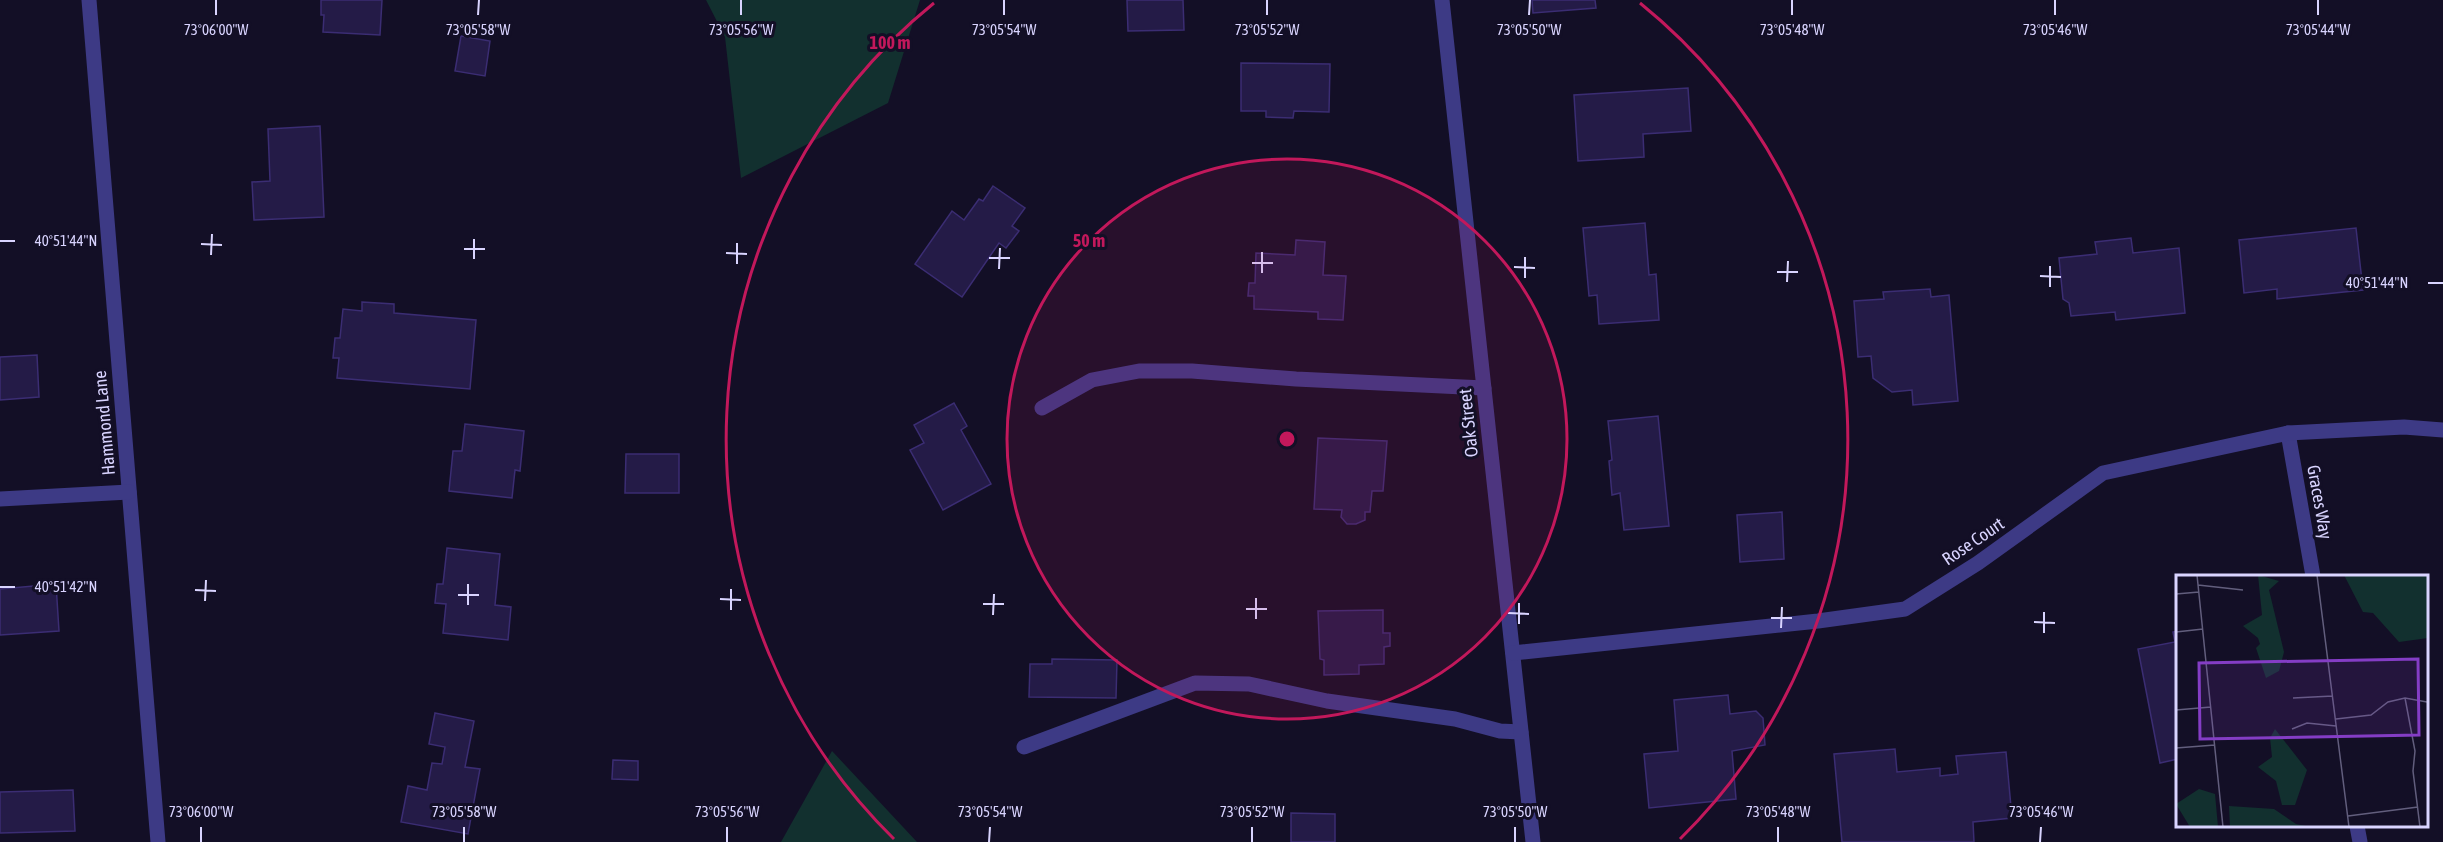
<svg xmlns="http://www.w3.org/2000/svg" width="2443" height="842" font-family="'Asap Condensed',sans-serif">
  <style>
    .green { fill: #12302f }
    .building { fill: #241b47; stroke: #3b2d73; stroke-width: 1.5 }
    .lines { fill: none; stroke-linecap: round; stroke-linejoin: round }
    .service { stroke: #3d3a85; stroke-width: 15 }
    .minor { stroke: #3d3a85; stroke-width: 15 }
    .ticks { fill: none; stroke: #d9d4ff; stroke-width: 2 }
    .ring { fill: none; stroke: #c2185b; stroke-width: 3 }
    .labels { text-anchor: middle; dominant-baseline: central; stroke-width: 6; stroke-linejoin: round; paint-order: stroke }
    .street-label { font-size: 18px; fill: #d9d4ff; stroke: #130f26 }
    .inset-road { fill: none; stroke: #625e7d; stroke-width: 1.5 }
    .view { fill: #843dc5; fill-opacity: 0.15; stroke: #843dc5; stroke-width: 3 }
    .inset-edge { fill: none; stroke: #d9d4ff; stroke-width: 3 }
    .ticks-label { font-size: 15px; text-anchor: middle; fill: #d9d4ff; stroke: #130f26; stroke-width: 6; stroke-linejoin: round; paint-order: stroke }
    .centre { fill: #c2185b; stroke: #130f26; stroke-width: 3 }
    .ring-label { font-size: 18px; text-anchor: middle; font-weight: bold; fill: #c2185b; stroke: #130f26; stroke-width: 6; stroke-linejoin: round; paint-order: stroke }
  </style>
  <rect width="100%" height="100%" fill="#130f26"/>
  <g class="green">
    <polygon points="706,0 920,0 888,103 741,178 725,37"/>
    <polygon points="832,751 917,842 781,842"/>
  </g>
  <g class="building">
    <polygon points="321,0 382,0 380,35 323,32 324,15 321,15"/>
    <polygon points="1127,0 1183,0 1184,30 1128,31"/>
    <polygon points="1532,0 1595,0 1596,8 1533,13"/>
    <polygon points="461,36 490,41 485,76 455,71"/>
    <polygon points="1241,63 1330,64 1329,112 1294,111 1293,118 1266,117 1266,111 1241,111"/>
    <polygon points="1688,88 1691,131 1643,134 1644,157 1578,161 1574,95"/>
    <polygon points="320,126 324,217 254,220 252,182 270,181 268,129"/>
    <polygon points="993,186 1025,208 1012,226 1019,231 1006,248 999,243 962,297 915,264 952,211 964,220 979,199 983,201"/>
    <polygon points="1645,223 1649,275 1656,274 1659,320 1599,324 1597,295 1589,296 1583,228"/>
    <polygon points="2356,228 2363,290 2277,299 2277,289 2244,293 2239,240"/>
    <polygon points="2131,238 2133,253 2179,248 2185,313 2116,320 2115,312 2071,316 2069,303 2063,299 2059,258 2097,254 2095,242"/>
    <polygon points="1296,240 1325,242 1323,275 1346,276 1343,320 1318,319 1318,312 1254,309 1254,296 1248,296 1249,283 1255,283 1256,253 1295,255"/>
    <polygon points="1930,289 1931,297 1949,295 1958,401 1913,405 1912,390 1892,392 1873,378 1871,356 1858,357 1854,301 1884,299 1883,292"/>
    <polygon points="362,302 394,304 394,313 476,320 470,389 337,378 339,358 333,358 335,338 340,338 343,309 362,311"/>
    <polygon points="37,355 39,397 0,400 0,357"/>
    <polygon points="954,403 967,426 961,430 991,484 943,510 910,450 924,443 914,425"/>
    <polygon points="1658,416 1669,526 1624,530 1620,493 1612,495 1609,461 1612,460 1608,421"/>
    <polygon points="465,424 524,431 520,471 515,470 512,498 449,491 453,451 462,451"/>
    <polygon points="1318,438 1387,441 1383,491 1372,491 1370,512 1365,512 1365,520 1356,524 1347,524 1341,517 1342,510 1314,509"/>
    <polygon points="626,454 679,454 679,493 625,493"/>
    <polygon points="1782,512 1784,559 1740,562 1737,515"/>
    <polygon points="447,548 500,554 495,605 511,607 508,640 443,633 446,604 435,603 437,584 443,584"/>
    <polygon points="56,584 59,631 0,635 0,589"/>
    <polygon points="1383,610 1383,633 1390,633 1390,646 1384,647 1384,664 1359,665 1359,674 1324,675 1324,660 1320,659 1318,611"/>
    <polygon points="2178,631 2178,759 2160,763 2138,649 2175,642 2173,632"/>
    <polygon points="1052,659 1117,660 1116,698 1029,697 1030,664 1052,664"/>
    <polygon points="1728,695 1730,714 1756,711 1763,718 1765,745 1732,751 1736,799 1649,808 1644,754 1678,751 1674,700"/>
    <polygon points="435,713 474,721 465,767 480,769 468,834 401,822 408,786 427,790 432,763 442,764 445,747 429,744"/>
    <polygon points="1895,749 1897,772 1940,768 1940,776 1958,774 1956,756 2006,752 2012,818 1973,822 1974,842 1842,842 1834,754"/>
    <polygon points="613,760 638,761 638,780 612,779"/>
    <polygon points="73,790 75,831 0,833 0,792"/>
    <polygon points="1291,813 1335,814 1335,842 1291,842"/>
  </g>
  <g class="lines">
    <g class="service">
      <polyline points="1042,408 1092,380 1139,371 1192,371 1296,379 1484,388"/>
      <polyline points="1024,747 1195,683 1249,684 1327,701 1455,719 1500,731 1521,732"/>
    </g>
    <g class="minor">
      <polyline points="89,0 158,842"/>
      <polyline points="1442,0 1533,842"/>
      <polyline points="2288,433 2313,576"/>
      <polyline points="0,499 129,492"/>
      <polyline points="1513,653 1818,621 1905,609 1978,563 2103,473 2288,433 2404,427 2443,430"/>
      <polyline points="2357,826 2360,842"/>
    </g>
  </g>
  <path class="ticks" d="M216,15V0M478,15L479,0M741,15V0M1004,15V0M1267,15V0M1529,15L1530,0M1792,15V0M2055,15V0M2318,15V0M0,241H15M201,244L222,245M464,249H485M726,253L747,254M211,255L212,234M989,258H1010M474,259V239M1252,263H1273M737,264V243M1514,267L1535,268M999,269L1000,248M1777,272H1798M1262,273V252M2040,276L2061,277M1525,278V257M1787,282L1788,261M2428,283H2443M2050,287V266M0,587H15M195,590L216,591M458,595H479M720,599L741,600M205,601L206,580M983,604H1004M468,605V584M1246,609H1267M731,610V589M1508,613L1529,614M993,615L994,594M1771,618H1792M1256,619V598M2034,622L2055,623M1519,624V603M1781,628L1782,607M2044,633V612M201,842V827M464,842V827M727,842V827M989,842L990,827M1252,842V827M1515,842V827M1778,842V827M2040,842L2041,827"/>
  <circle cx="1287" cy="439" r="280" fill="#c2185b" fill-opacity=".12"/>
  <g class="ring">
    <circle cx="1287" cy="439" r="280"/>
    <path d="M894 839A561 561 0 0 1 934 3M1640 3A561 561 0 0 1 1680 839"/>
  </g>
  <g class="labels">
    <g class="street-label">
      <text transform="translate(104 423) rotate(-95)">Hammond Lane</text>
      <text transform="translate(1468 423) rotate(-96)">Oak Street</text>
      <text transform="translate(2320 502) rotate(80)">Graces Way</text>
      <text transform="translate(1973 541) rotate(-34)">Rose Court</text>
    </g>
  </g>
  <g transform="translate(2176 575)">
    <rect width="252" height="252" fill="#130f26"/>
    <path d="M82,0L103,6L93,15L108,77L103,96L90,103L80,73L84,69L82,63L67,51L86,40ZM168,0H252V63L223,67L197,38L187,37ZM99,154L131,195L119,230H106L100,206L82,192L96,182L94,163ZM23,214L39,219L42,252H14L0,229ZM53,231L98,234L120,249L134,252H54Z" fill="#12302f"/>
    <path class="inset-road" d="M21,0L47,252M141,0L173,252M22,10L67,15M0,19L23,17M0,57L27,54M117,123L157,121M229,123L239,176L237,196L244,252M0,135L35,132M160,144L195,140L212,127L229,123L251,127M116,154L131,148L160,151M0,173L39,170M172,241L242,232"/>
    <path class="view" d="M242,84L243,160L24,164L23,88Z"/>
    <rect width="252" height="252" class="inset-edge"/>
  </g>
  <g class="ticks-label">
    <text x="216" y="35">73°06'00"W</text>
    <text x="478" y="35">73°05'58"W</text>
    <text x="741" y="35">73°05'56"W</text>
    <text x="1004" y="35">73°05'54"W</text>
    <text x="1267" y="35">73°05'52"W</text>
    <text x="1529" y="35">73°05'50"W</text>
    <text x="1792" y="35">73°05'48"W</text>
    <text x="2055" y="35">73°05'46"W</text>
    <text x="2318" y="35">73°05'44"W</text>
    <text x="66" y="246">40°51'44"N</text>
    <text x="2377" y="288">40°51'44"N</text>
    <text x="66" y="592">40°51'42"N</text>
    <text x="201" y="817">73°06'00"W</text>
    <text x="464" y="817">73°05'58"W</text>
    <text x="727" y="817">73°05'56"W</text>
    <text x="990" y="817">73°05'54"W</text>
    <text x="1252" y="817">73°05'52"W</text>
    <text x="1515" y="817">73°05'50"W</text>
    <text x="1778" y="817">73°05'48"W</text>
    <text x="2041" y="817">73°05'46"W</text>
  </g>
  <circle cx="1287" cy="439" r="9" class="centre"/>
  <g class="ring-label">
    <text x="890" y="49">100 m</text>
    <text x="1089" y="247">50 m</text>
  </g>
</svg>
